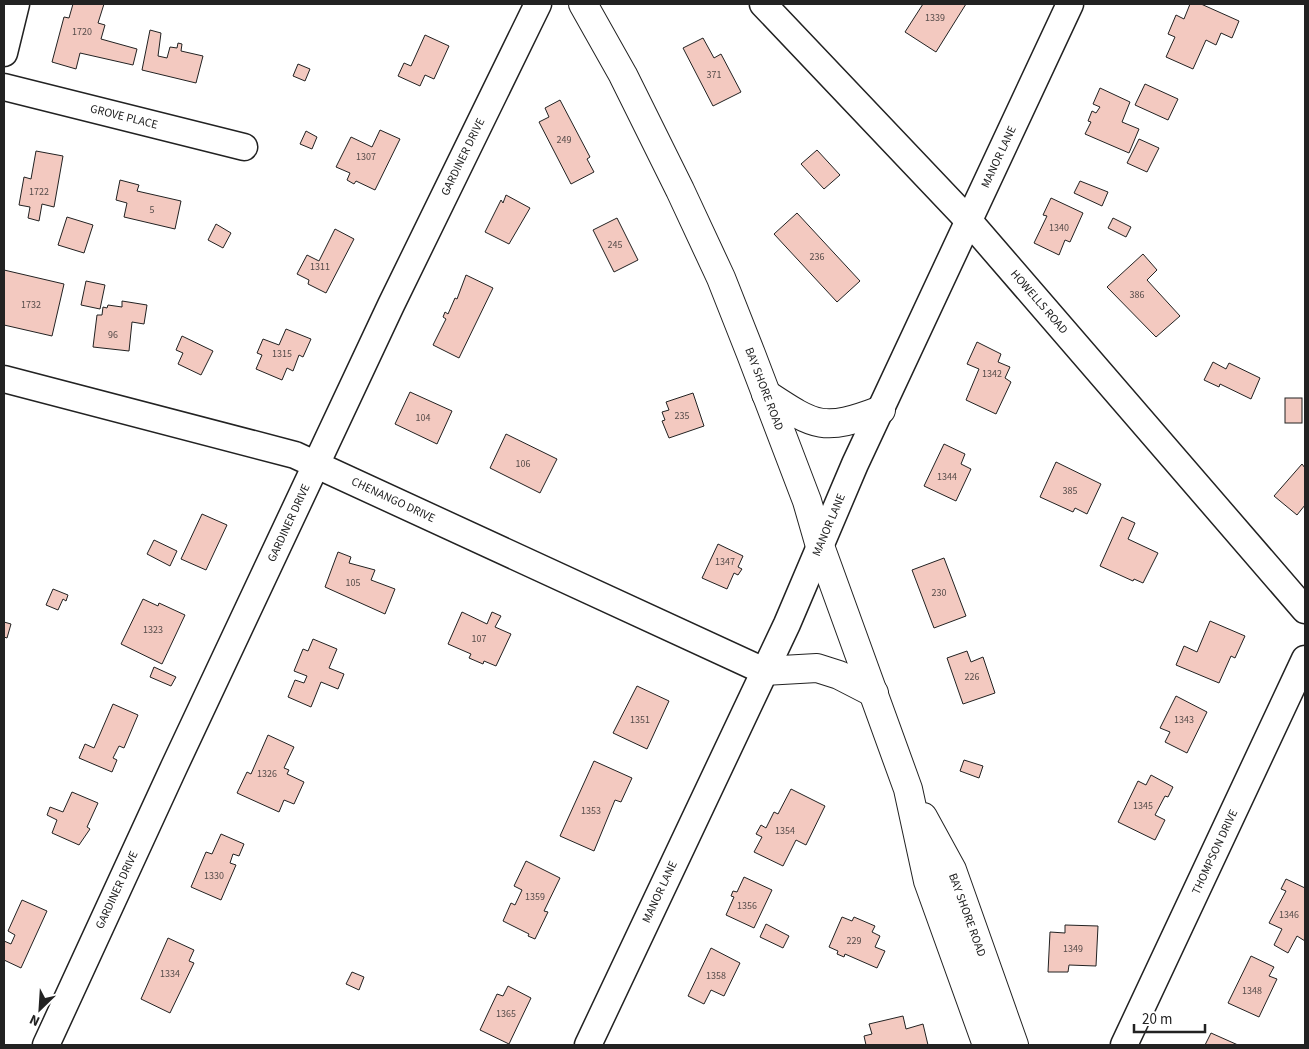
<svg xmlns="http://www.w3.org/2000/svg" width="1309" height="1049" font-family="'Source Sans 3',sans-serif">
  <style>
    .building { fill: #f3c9c0; stroke: #222 }
    .lines { fill: none; stroke-linecap: round; stroke-linejoin: round }
    .minor-casing { stroke: #222; stroke-width: 29 }
    .major-casing { stroke: #222; stroke-width: 30 }
    .minor { stroke: #fff; stroke-width: 26 }
    .major { stroke: #fff; stroke-width: 28 }
    .labels { text-anchor: middle; dominant-baseline: central; stroke-width: 4; stroke-linejoin: round; paint-order: stroke }
    .number-label { font-size: 10px; fill: #564c4a }
    .street-label { font-size: 12px; fill: #222; stroke: #fff }
  </style>
  <rect width="100%" height="100%" fill="#fff"/>
  <g class="building">
    <polygon points="73,4 104,4 98,23 105,25 101,39 137,49 133,65 80,53 76,69 52,62 64,17 69,18"/>
    <polygon points="923,4 966,4 936,52 905,32"/>
    <polygon points="1190,4 1201,4 1239,21 1232,38 1221,33 1216,45 1206,40 1193,69 1166,57 1175,37 1168,34 1176,15 1184,19"/>
    <polygon points="150,30 161,33 158,56 167,58 170,47 177,48 178,43 182,44 181,51 203,56 196,83 142,70"/>
    <polygon points="425,35 449,46 434,79 425,75 420,86 398,76 404,63 411,66"/>
    <polygon points="703,38 714,58 721,54 741,92 713,106 683,48"/>
    <polygon points="298,64 310,69 305,81 293,76"/>
    <polygon points="1145,84 1178,99 1168,120 1135,105"/>
    <polygon points="1100,88 1130,102 1122,122 1139,129 1129,153 1085,134 1091,122 1088,121 1092,111 1096,113 1100,107 1093,104"/>
    <polygon points="560,100 590,157 587,159 594,172 571,184 539,122 549,117 545,108"/>
    <polygon points="380,130 400,139 375,190 356,181 354,184 347,180 350,173 336,167 351,137 372,147"/>
    <polygon points="306,131 317,137 312,149 300,144"/>
    <polygon points="1139,139 1159,148 1147,172 1127,163"/>
    <polygon points="817,150 840,175 824,189 801,164"/>
    <polygon points="36,151 63,156 54,207 42,204 39,221 28,218 30,207 19,205 24,177 31,179"/>
    <polygon points="120,180 139,185 137,191 181,201 175,229 124,217 127,203 116,200"/>
    <polygon points="1080,181 1108,192 1102,206 1074,193"/>
    <polygon points="506,195 530,208 509,244 485,232 501,200 503,203"/>
    <polygon points="1051,198 1083,213 1070,242 1065,240 1059,255 1034,243 1047,216 1043,215"/>
    <polygon points="797,213 860,281 837,302 774,234"/>
    <polygon points="67,217 93,225 84,253 58,245"/>
    <polygon points="617,218 638,260 614,272 593,230"/>
    <polygon points="1113,218 1131,227 1126,237 1108,228"/>
    <polygon points="216,224 231,233 223,248 208,240"/>
    <polygon points="335,229 354,239 326,293 308,284 309,280 297,274 307,255 319,261"/>
    <polygon points="1143,254 1157,270 1147,280 1180,316 1156,337 1107,287"/>
    <polygon points="4,270 64,284 52,336 4,325"/>
    <polygon points="466,275 493,288 459,358 433,345 446,319 443,317 445,312 448,314 455,298 457,299"/>
    <polygon points="86,281 105,285 100,309 81,305"/>
    <polygon points="122,301 147,305 144,324 132,322 129,351 93,347 97,315 102,315 103,307 107,308 108,305 122,307"/>
    <polygon points="286,329 311,339 303,357 299,355 293,371 287,368 282,380 256,369 262,355 257,353 263,339 279,345"/>
    <polygon points="182,336 213,351 201,375 178,364 183,353 176,350"/>
    <polygon points="977,342 1001,354 998,362 1010,367 1005,378 1011,382 996,414 966,400 979,369 967,364"/>
    <polygon points="1213,362 1226,369 1229,363 1260,378 1251,399 1220,384 1219,387 1204,380"/>
    <polygon points="410,392 452,411 437,444 395,424"/>
    <polygon points="693,393 704,426 669,438 662,421 665,420 662,412 669,410 666,402"/>
    <rect x="1285" y="398" width="17" height="25"/>
    <polygon points="506,434 557,459 540,493 490,468"/>
    <polygon points="944,444 965,454 961,464 971,469 956,501 924,486"/>
    <polygon points="1056,462 1101,484 1087,514 1075,508 1073,512 1040,497"/>
    <polygon points="1302,464 1305,468 1305,505 1297,515 1274,496"/>
    <polygon points="202,514 227,525 206,570 181,559"/>
    <polygon points="1122,517 1135,523 1128,539 1158,553 1143,583 1134,579 1133,581 1100,566"/>
    <polygon points="154,540 177,551 170,566 147,554"/>
    <polygon points="718,544 743,556 738,567 742,569 738,575 734,573 727,589 702,578"/>
    <polygon points="338,552 351,557 349,563 375,570 371,580 395,589 385,614 325,587"/>
    <polygon points="944,558 966,616 934,628 912,570"/>
    <polygon points="53,589 68,595 66,601 63,599 58,610 46,605"/>
    <polygon points="143,599 158,606 159,603 185,615 162,664 121,644"/>
    <polygon points="462,612 487,624 492,612 501,616 495,627 511,634 496,666 484,661 483,664 469,658 471,654 448,644"/>
    <polygon points="1210,621 1245,636 1235,658 1231,656 1219,683 1176,665 1184,646 1197,652"/>
    <polygon points="4,622 11,624 7,638 4,637"/>
    <polygon points="313,639 337,649 329,668 344,674 338,689 321,682 311,707 288,697 295,680 304,683 307,676 294,671 303,649 308,651"/>
    <polygon points="967,651 971,662 983,657 995,693 963,704 947,658"/>
    <polygon points="154,667 176,677 171,686 150,677"/>
    <polygon points="637,686 669,701 647,749 613,733"/>
    <polygon points="1176,696 1207,712 1187,753 1165,742 1170,732 1160,728"/>
    <polygon points="113,704 138,715 124,748 119,746 113,758 117,760 112,772 79,758 85,744 94,748"/>
    <polygon points="268,735 294,747 284,768 289,770 287,774 304,782 294,804 284,800 279,812 237,793 247,772 251,774"/>
    <polygon points="964,760 983,766 979,778 960,771"/>
    <polygon points="594,761 632,778 621,802 615,800 594,851 560,836"/>
    <polygon points="1151,775 1173,787 1168,797 1165,796 1155,815 1165,820 1155,840 1118,822 1138,781 1146,785"/>
    <polygon points="791,789 825,806 806,845 796,840 783,866 754,852 762,837 756,834 761,825 766,828 774,812 778,814"/>
    <polygon points="72,792 98,803 87,827 90,829 79,845 52,833 57,820 47,815 50,807 63,812"/>
    <polygon points="221,834 244,844 239,856 233,854 230,863 236,865 221,900 191,887 206,852 212,854"/>
    <polygon points="526,861 560,878 544,911 548,912 535,939 528,936 529,934 503,921 511,903 515,905 522,890 514,886"/>
    <polygon points="744,877 772,890 754,928 726,915 734,897 731,896 733,891 737,892"/>
    <polygon points="1286,879 1305,888 1305,941 1297,936 1288,953 1274,945 1282,929 1269,923 1286,891 1281,889"/>
    <polygon points="22,900 47,911 21,968 4,960 4,941 11,944 15,935 8,931"/>
    <polygon points="842,917 852,921 854,917 875,926 872,932 880,936 875,947 885,951 877,968 845,954 844,957 837,954 838,951 829,947"/>
    <polygon points="766,924 789,936 783,948 760,937"/>
    <polygon points="1065,925 1098,926 1096,966 1069,965 1068,972 1048,972 1050,932 1065,933"/>
    <polygon points="168,938 194,950 189,961 194,963 170,1013 141,999"/>
    <polygon points="711,948 740,963 724,996 711,990 704,1004 688,996"/>
    <polygon points="1251,956 1274,967 1269,976 1277,979 1259,1017 1228,1003"/>
    <polygon points="352,972 364,977 359,990 346,984"/>
    <polygon points="508,986 531,998 509,1044 480,1030 497,994 503,996"/>
    <polygon points="903,1016 906,1029 923,1024 928,1045 866,1045 864,1036 872,1034 869,1024"/>
    <polygon points="1211,1033 1238,1045 1205,1045"/>
  </g>
  <g class="lines">
    <defs>
      <g id="minor">
        <polyline points="763,4 969,221 1305,610"/>
        <polyline points="4,53 16,4"/>
        <polyline points="4,87 244,147"/>
        <polyline points="4,379 295,455 764,671"/>
        <polyline points="46,1045 174,767 391,305 538,4"/>
        <polyline points="588,1045 787,624 855,464 1070,4"/>
        <polyline points="1124,1045 1305,659"/>
      </g>
      <g id="major">
        <polyline points="583,4 623,75 680,190 721,278 751,354 807,501 820,546 908,789 928,881 987,1045"/>
        <path d="M766,394C816,427 823,432 881,410"/>
        <polyline points="764,671 817,668 839,675 874,693"/>
        <polyline points="923,817 952,870 1014,1045"/>
      </g>
    </defs>
    <use href="#minor" class="minor-casing"/>
    <use href="#major" class="major-casing"/>
    <use href="#minor" class="minor"/>
    <use href="#major" class="major"/>
  </g>
  <g class="labels">
    <g class="number-label">
      <text x="935" y="18">1339</text>
      <text x="82" y="32">1720</text>
      <text x="714" y="75">371</text>
      <text x="564" y="140">249</text>
      <text x="366" y="157">1307</text>
      <text x="39" y="192">1722</text>
      <text x="152" y="210">5</text>
      <text x="1059" y="228">1340</text>
      <text x="615" y="245">245</text>
      <text x="817" y="257">236</text>
      <text x="320" y="267">1311</text>
      <text x="1137" y="295">386</text>
      <text x="31" y="305">1732</text>
      <text x="113" y="335">96</text>
      <text x="282" y="354">1315</text>
      <text x="992" y="374">1342</text>
      <text x="682" y="416">235</text>
      <text x="423" y="418">104</text>
      <text x="523" y="464">106</text>
      <text x="947" y="477">1344</text>
      <text x="1070" y="491">385</text>
      <text x="725" y="562">1347</text>
      <text x="353" y="583">105</text>
      <text x="939" y="593">230</text>
      <text x="153" y="630">1323</text>
      <text x="479" y="639">107</text>
      <text x="972" y="677">226</text>
      <text x="640" y="720">1351</text>
      <text x="1184" y="720">1343</text>
      <text x="267" y="774">1326</text>
      <text x="1143" y="806">1345</text>
      <text x="591" y="811">1353</text>
      <text x="785" y="831">1354</text>
      <text x="214" y="876">1330</text>
      <text x="535" y="897">1359</text>
      <text x="747" y="906">1356</text>
      <text x="1289" y="915">1346</text>
      <text x="854" y="941">229</text>
      <text x="1073" y="949">1349</text>
      <text x="170" y="974">1334</text>
      <text x="716" y="976">1358</text>
      <text x="1252" y="991">1348</text>
      <text x="506" y="1014">1365</text>
    </g>
    <g class="street-label">
      <text transform="translate(124 117) rotate(14)">GROVE PLACE</text>
      <text transform="translate(463 157) rotate(-64)">GARDINER DRIVE</text>
      <text transform="translate(999 157) rotate(-65)">MANOR LANE</text>
      <text transform="translate(1039 302) rotate(49)">HOWELLS ROAD</text>
      <text transform="translate(764 389) rotate(69)">BAY SHORE ROAD</text>
      <text transform="translate(393 500) rotate(25)">CHENANGO DRIVE</text>
      <text transform="translate(289 523) rotate(-65)">GARDINER DRIVE</text>
      <text transform="translate(829 525) rotate(-67)">MANOR LANE</text>
      <text transform="translate(1215 852) rotate(-65)">THOMPSON DRIVE</text>
      <text transform="translate(117 890) rotate(-65)">GARDINER DRIVE</text>
      <text transform="translate(660 892) rotate(-65)">MANOR LANE</text>
      <text transform="translate(967 915) rotate(70)">BAY SHORE ROAD</text>
    </g>
  </g>
  <rect width="1309" height="1049" fill="none" stroke="#222222" stroke-width="10"/>
  <g transform="translate(40 1009) rotate(205)" stroke="#ffffff" stroke-width="4" paint-order="stroke">
  <path d="M0-4L9 19L0 12L-9 19Z" fill="#222222"/>
  <text y="-8" font-size="14" font-weight="bold" text-anchor="middle" fill="#222222">N</text>
  </g>
  <path d="M1134 1024v8h71v-8" fill="none" stroke="#222222" stroke-width="2.5"/>
  <text x="1142" y="1024" font-size="15" fill="#222222" stroke="#ffffff" stroke-width="4" paint-order="stroke">20 m</text>
</svg>
